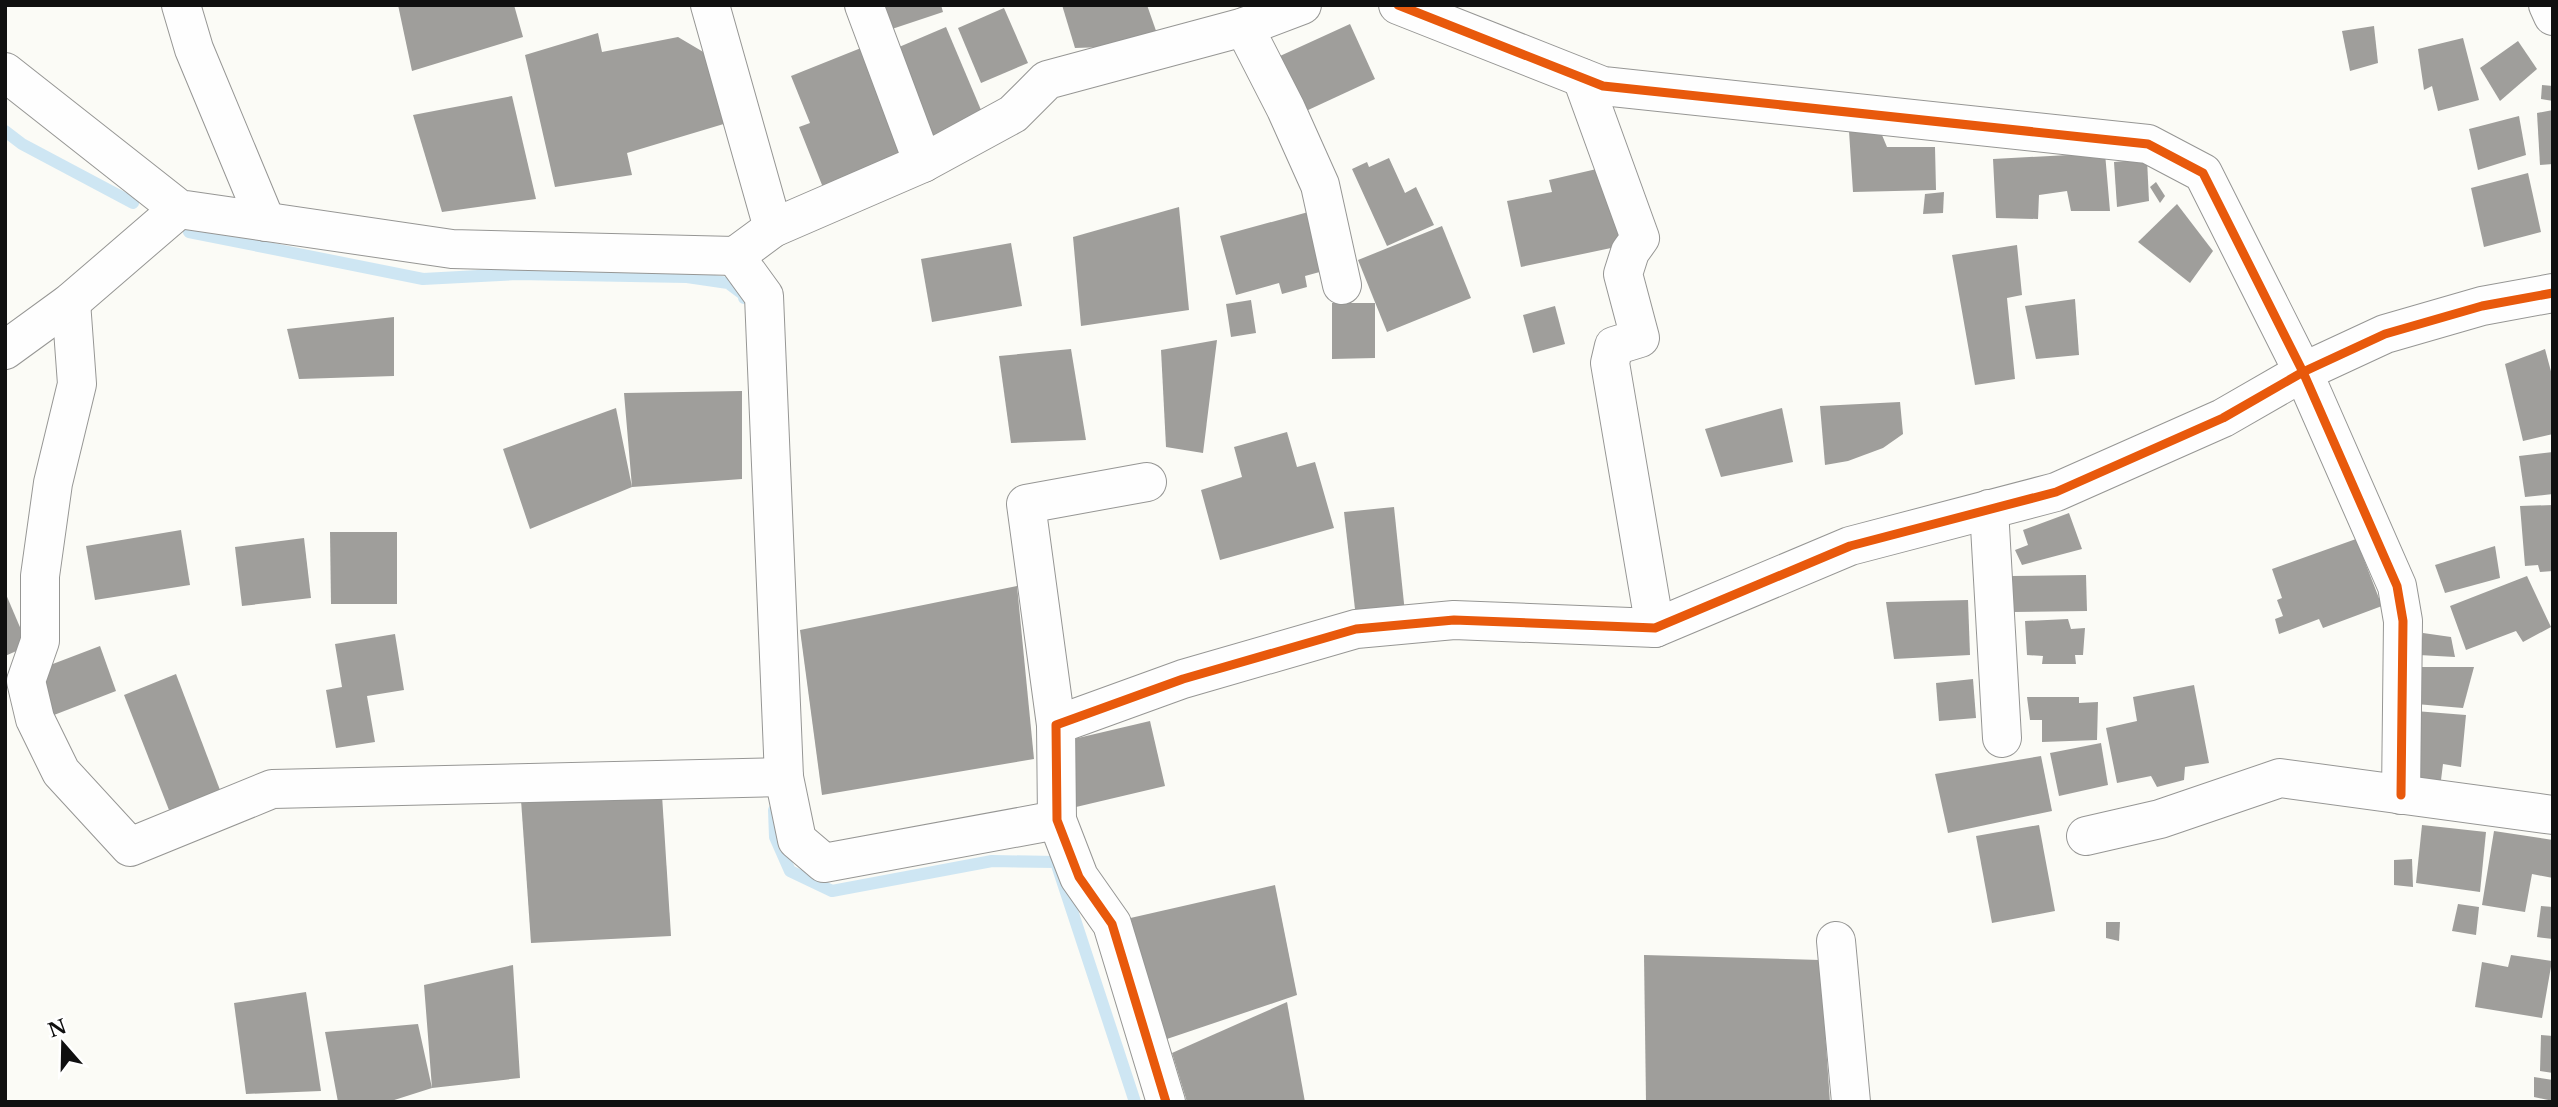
<svg xmlns="http://www.w3.org/2000/svg" width="2558" height="1107" font-family="'Libre Baskerville',serif">
  <style>
    .lines { fill: none; stroke-linecap: round; stroke-linejoin: round }
    .stream { stroke: #cee6f3; stroke-width: 12 }
    .building { fill: #9f9e9b }
    .street-casing { stroke: #969694; stroke-width: 40 }
    .street { stroke: #fefefe; stroke-width: 38 }
    .cycleway-casing { stroke: #fff; stroke-width: 13 }
    .cycleway { stroke: #e8590c; stroke-width: 9 }
  </style>
  <rect width="100%" height="100%" fill="#fbfbf6"/>
  <g class="lines">
    <g class="stream">
      <polyline points="5,131 22,144 133,203"/>
      <polyline points="189,232 423,279 517,274 687,277 728,283 744,295 744,298"/>
      <polyline points="774,810 775,837 790,871 832,891 992,861 1056,862 1135,1102"/>
    </g>
  </g>
  <g class="building">
    <polygon points="398,5 514,5 523,37 412,71"/>
    <polygon points="871,5 941,5 943,12 880,33"/>
    <polygon points="1062,5 1147,5 1161,45 1075,48"/>
    <polygon points="1004,8 1028,63 981,83 958,28"/>
    <polygon points="1350,24 1375,79 1306,111 1280,56"/>
    <polygon points="2374,26 2378,63 2350,71 2342,31"/>
    <polygon points="946,27 984,117 923,143 885,53"/>
    <polygon points="598,33 602,52 678,37 705,53 727,123 627,153 632,175 555,187 525,55"/>
    <polygon points="2463,38 2479,100 2438,111 2432,86 2424,90 2418,49"/>
    <polygon points="2518,41 2537,69 2500,101 2480,68"/>
    <polygon points="866,46 910,155 824,190 799,127 810,123 791,76"/>
    <polygon points="2542,85 2553,86 2553,101 2541,99"/>
    <polygon points="512,96 536,199 442,212 413,115"/>
    <polygon points="2553,110 2553,164 2540,165 2537,113"/>
    <polygon points="2519,116 2526,155 2478,170 2469,129"/>
    <polygon points="1849,131 1882,135 1887,147 1935,147 1936,190 1853,192"/>
    <polygon points="2105,153 2110,211 2071,211 2067,191 2039,195 2038,219 1996,218 1993,159"/>
    <polygon points="1389,158 1405,193 1416,187 1434,225 1387,246 1352,169 1367,162 1369,167"/>
    <polygon points="2147,159 2149,201 2117,207 2114,162"/>
    <polygon points="1601,168 1630,244 1521,267 1507,201 1552,192 1549,180"/>
    <polygon points="2528,173 2541,232 2484,247 2471,188"/>
    <polygon points="2156,182 2165,196 2160,203 2150,187"/>
    <polygon points="1944,192 1943,213 1923,214 1925,194"/>
    <polygon points="2177,204 2213,251 2190,283 2138,242"/>
    <polygon points="1179,207 1189,310 1081,326 1073,237"/>
    <polygon points="1312,211 1327,270 1305,276 1307,287 1282,294 1279,283 1236,295 1220,236"/>
    <polygon points="1442,226 1471,298 1387,332 1358,260"/>
    <polygon points="1011,243 1022,306 932,322 921,259"/>
    <polygon points="2017,245 2022,295 2007,298 2015,379 1975,385 1952,255"/>
    <polygon points="2075,299 2079,355 2036,359 2025,306"/>
    <polygon points="1251,300 1256,333 1231,337 1226,304"/>
    <polygon points="1332,303 1375,303 1375,358 1332,359"/>
    <polygon points="1555,306 1565,344 1533,353 1523,315"/>
    <polygon points="394,317 394,376 299,379 287,329"/>
    <polygon points="1217,340 1203,453 1166,447 1161,350"/>
    <polygon points="1071,349 1086,440 1011,443 999,356"/>
    <polygon points="2545,349 2553,379 2553,434 2523,441 2505,364"/>
    <polygon points="742,391 742,479 632,487 530,529 503,449 616,408 632,487 624,393"/>
    <polygon points="1900,402 1903,434 1883,448 1848,461 1825,465 1820,406"/>
    <polygon points="1782,408 1793,462 1721,477 1705,429"/>
    <polygon points="1287,432 1297,467 1315,462 1334,528 1220,560 1201,490 1242,477 1234,447"/>
    <polygon points="2553,452 2553,494 2525,497 2519,456"/>
    <polygon points="2553,505 2553,571 2540,572 2538,565 2525,566 2520,506"/>
    <polygon points="1394,507 1405,613 1356,618 1344,512"/>
    <polygon points="2069,513 2082,549 2022,565 2015,550 2028,545 2023,530"/>
    <polygon points="181,530 190,585 95,600 86,546"/>
    <polygon points="330,532 397,532 397,604 331,604"/>
    <polygon points="304,538 311,598 242,606 235,547"/>
    <polygon points="2356,539 2382,606 2323,628 2319,619 2279,634 2275,619 2283,616 2277,600 2282,598 2272,569"/>
    <polygon points="2495,546 2500,578 2445,593 2435,565"/>
    <polygon points="2086,575 2087,611 2012,612 2011,576"/>
    <polygon points="2527,576 2551,627 2523,642 2516,631 2466,650 2450,606"/>
    <polygon points="1017,586 1034,759 822,795 800,630"/>
    <polygon points="5,592 28,646 5,656"/>
    <polygon points="1968,600 1970,655 1894,659 1886,602"/>
    <polygon points="2068,619 2071,629 2085,628 2083,655 2075,655 2076,664 2042,664 2043,656 2027,655 2025,621"/>
    <polygon points="2423,633 2451,637 2455,657 2419,655"/>
    <polygon points="395,634 404,690 367,696 375,742 336,748 326,690 342,687 335,644"/>
    <polygon points="100,646 116,691 54,715 37,670"/>
    <polygon points="2421,667 2474,667 2463,708 2416,704"/>
    <polygon points="176,674 220,790 169,810 124,695"/>
    <polygon points="1973,679 1976,718 1939,721 1936,683"/>
    <polygon points="2194,685 2209,763 2185,767 2184,780 2157,787 2151,776 2117,783 2106,728 2137,721 2133,697"/>
    <polygon points="2027,697 2079,697 2079,703 2098,702 2097,740 2042,742 2042,720 2030,720"/>
    <polygon points="2415,711 2466,715 2461,767 2443,764 2440,788 2407,786"/>
    <polygon points="1150,721 1165,786 1076,807 1061,742"/>
    <polygon points="2101,743 2108,785 2059,796 2050,753"/>
    <polygon points="2041,756 2052,811 1948,833 1935,774"/>
    <polygon points="662,795 671,936 531,943 521,800"/>
    <polygon points="2039,825 2055,911 1992,923 1976,836"/>
    <polygon points="2422,825 2486,832 2480,892 2416,883"/>
    <polygon points="2494,831 2553,840 2553,878 2532,874 2525,912 2482,905"/>
    <polygon points="2412,859 2413,887 2394,885 2394,860"/>
    <polygon points="1275,885 1297,995 1164,1040 1126,919"/>
    <polygon points="2458,904 2479,907 2476,935 2452,931"/>
    <polygon points="2541,906 2553,907 2553,939 2537,937"/>
    <polygon points="2106,922 2120,922 2119,941 2106,938"/>
    <polygon points="1644,955 1820,960 1830,1102 1646,1102"/>
    <polygon points="2511,955 2552,961 2542,1018 2475,1007 2482,962 2508,967"/>
    <polygon points="513,965 520,1078 432,1088 388,1102 338,1102 325,1032 418,1024 432,1088 424,985"/>
    <polygon points="306,992 321,1091 246,1094 234,1003"/>
    <polygon points="1287,1002 1305,1102 1187,1102 1172,1053"/>
    <polygon points="2541,1035 2553,1036 2553,1073 2540,1071"/>
    <polygon points="2534,1077 2553,1080 2553,1101 2534,1097"/>
  </g>
  <g class="lines">
    <defs>
      <g id="street">
        <polyline points="181,5 194,49 266,222"/>
        <polyline points="710,5 773,228"/>
        <polyline points="864,5 923,163"/>
        <polyline points="1398,5 1603,86 2148,144 2203,173 2303,372 2397,586 2403,621 2401,795"/>
        <polyline points="2548,5 2553,16"/>
        <polyline points="1244,27 1286,109 1320,185 1342,285"/>
        <polyline points="5,72 179,209 452,249 735,256 773,228 923,163 1013,114 1047,80 1244,27 1302,5"/>
        <polyline points="1582,78 1640,238 1630,252 1623,274 1640,338 1614,346 1610,363 1655,628"/>
        <polyline points="735,256 764,296 784,777 797,840 824,863 1057,820"/>
        <polyline points="71,302 77,384 53,483 40,576 40,641 26,681 35,719 61,772 130,847 272,789 784,777"/>
        <polyline points="5,350 71,302 179,209"/>
        <polyline points="1989,509 2002,738"/>
        <polyline points="1056,725 1026,504 1147,482"/>
        <polyline points="2086,836 2160,819 2280,778 2553,815"/>
        <polyline points="1836,941 1851,1102"/>
        <polyline points="1166,1102 1112,924 1079,877 1057,820 1056,725 1183,679 1356,629 1454,620 1655,628 1850,546 2056,492 2223,418 2303,372 2385,334 2482,306 2553,293"/>
      </g>
    </defs>
    <use href="#street" class="street-casing"/>
    <use href="#street" class="street"/>
    <defs>
      <g id="cycleway">
        <polyline points="1398,5 1603,86 2148,144 2203,173 2303,372 2397,586 2403,621 2401,795"/>
        <polyline points="1166,1102 1112,924 1079,877 1057,820 1056,725 1183,679 1356,629 1454,620 1655,628 1850,546 2056,492 2223,418 2303,372 2385,334 2482,306 2553,293"/>
      </g>
    </defs>
    <use href="#cycleway" class="cycleway-casing"/>
    <use href="#cycleway" class="cycleway"/>
  </g>
  <rect width="2558" height="1107" fill="none" stroke="#101010" stroke-width="14"/>
  <g transform="translate(63 1044) rotate(340)" stroke="#ffffff" stroke-width="5" paint-order="stroke">
  <path d="M0-5L12 26L0 18L-12 26Z" fill="#101010"/>
  <text y="-10" font-size="19" font-weight="bold" text-anchor="middle" fill="#101010">N</text>
  </g>
</svg>
